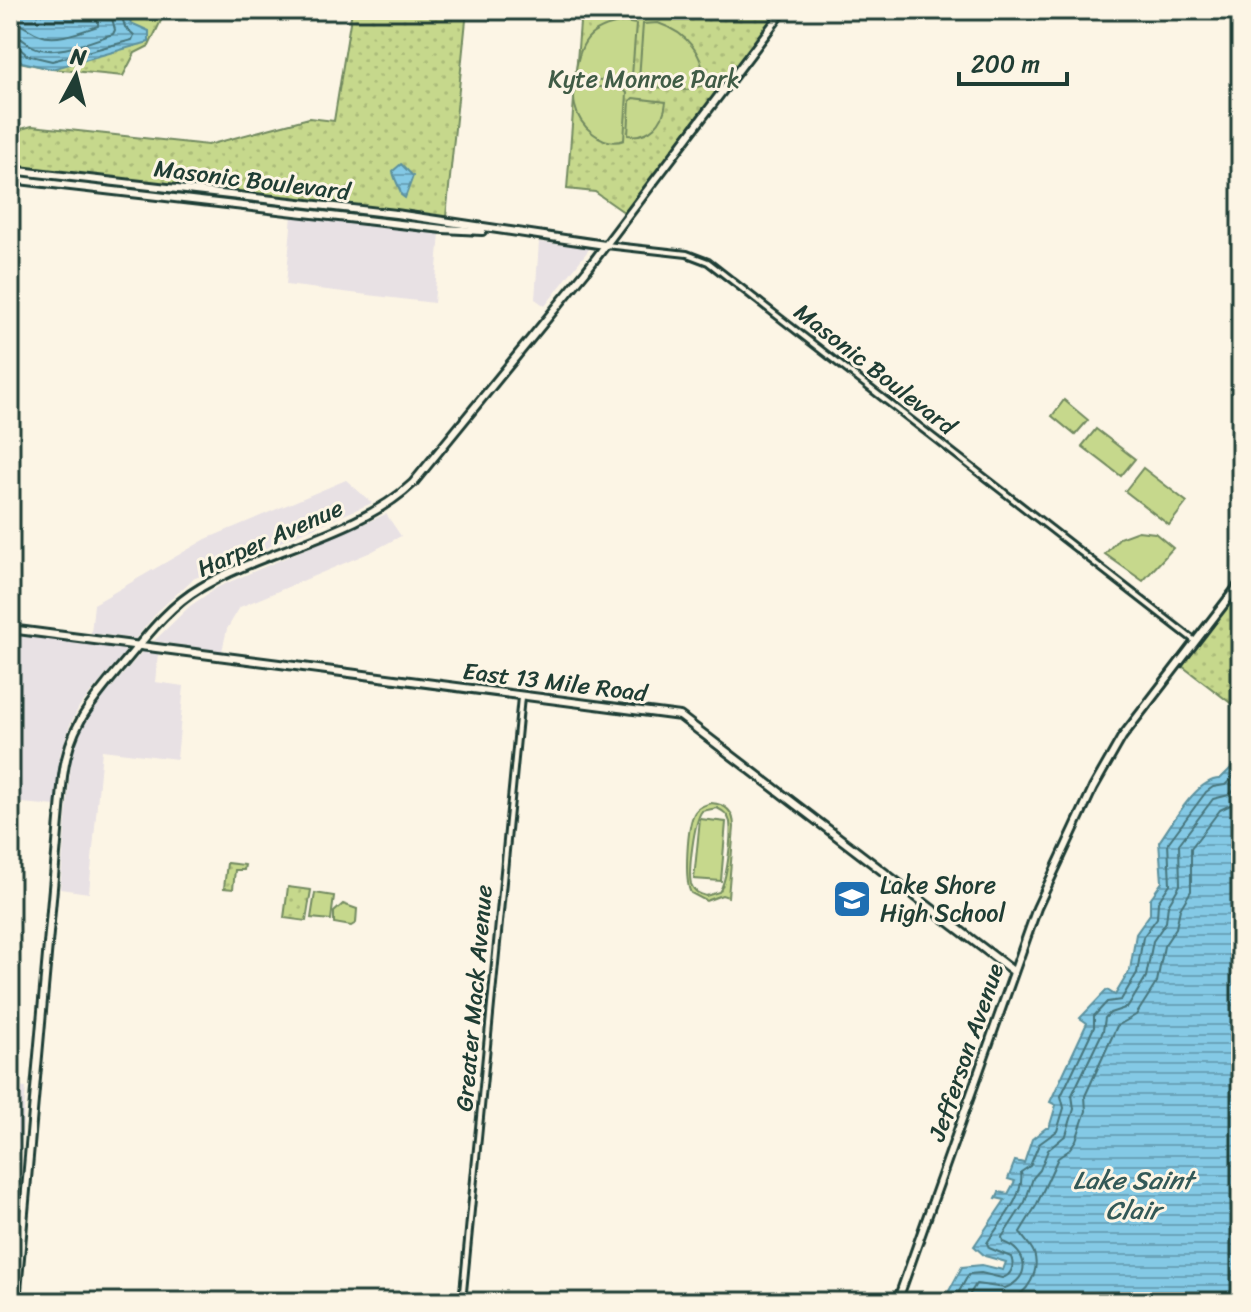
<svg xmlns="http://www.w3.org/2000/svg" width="1251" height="1312" font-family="Sriracha,sans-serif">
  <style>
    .built { fill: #e8e1e4 }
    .grass { fill: url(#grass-dots); stroke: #728a60; stroke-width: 2 }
    .pitch { fill: #c6d88c; stroke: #728a60; stroke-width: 2; fill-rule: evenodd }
    .water { fill: url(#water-rules); stroke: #5c919e; stroke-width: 2 }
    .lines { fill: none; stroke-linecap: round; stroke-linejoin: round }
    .shore { stroke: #47757b; stroke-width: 2 }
    .minor-casing { stroke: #1f3d34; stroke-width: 10 }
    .major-casing { stroke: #1f3d34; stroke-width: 12 }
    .minor { stroke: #fcf5e5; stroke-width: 4 }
    .major { stroke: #fcf5e5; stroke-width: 6 }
    .labels { text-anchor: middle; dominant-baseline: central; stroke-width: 6; stroke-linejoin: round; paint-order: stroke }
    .park-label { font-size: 24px; fill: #405c46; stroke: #fcf5e5 }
    .street-label { font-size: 24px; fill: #1f3d34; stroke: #fcf5e5 }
    .poi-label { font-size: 24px; fill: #1f3d34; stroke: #fcf5e5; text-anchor: start }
    .water-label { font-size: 26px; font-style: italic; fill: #335957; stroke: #fcf5e5 }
  </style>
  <defs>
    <pattern id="grass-dots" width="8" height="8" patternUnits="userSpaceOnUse" patternTransform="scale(2)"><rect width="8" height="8" fill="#c6d88c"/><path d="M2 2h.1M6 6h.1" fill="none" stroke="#aaba79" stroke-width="1.8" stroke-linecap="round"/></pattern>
    <pattern id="water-rules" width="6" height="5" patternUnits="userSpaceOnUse" patternTransform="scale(2)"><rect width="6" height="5" fill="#84c9e5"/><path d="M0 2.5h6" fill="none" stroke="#6ba4ba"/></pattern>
  </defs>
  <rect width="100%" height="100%" fill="#fcf5e5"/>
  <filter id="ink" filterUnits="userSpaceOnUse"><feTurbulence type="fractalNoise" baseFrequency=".0125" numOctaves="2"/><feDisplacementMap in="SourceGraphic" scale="16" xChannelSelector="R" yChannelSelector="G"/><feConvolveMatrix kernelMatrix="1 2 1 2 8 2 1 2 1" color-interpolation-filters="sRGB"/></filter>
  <g filter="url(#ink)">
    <g class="built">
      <polygon points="292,215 440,233 434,303 286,285"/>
      <polygon points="539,242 590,248 545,306 535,299"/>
      <polygon points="346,480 372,503 193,579 159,610 135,639 91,633 94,604 206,539"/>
      <polygon points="386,514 401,536 371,552 240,607 227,629 222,651 154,641 190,606 218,587"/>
      <polygon points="10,633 124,648 126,651 79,707 70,725 60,755 56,806 10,802"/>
      <polygon points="142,652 158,654 155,682 184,686 177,759 102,750 89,893 60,889 72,749 84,720"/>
      <polygon points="10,1086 26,1088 10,1265"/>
      <polygon points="21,1293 54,1296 54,1302 20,1302"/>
    </g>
    <g class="grass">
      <polygon points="10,10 166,10 149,46 135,53 123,76 52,69 10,60"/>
      <polygon points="352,10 467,10 446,217 10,168 10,132 32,126 208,145 309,118 334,121"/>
      <polygon points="581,10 784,10 628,215 595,192 567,189"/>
      <polygon points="1241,589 1241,711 1182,666"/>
      <polygon points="227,863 245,865 244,870 235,870 233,889 224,888"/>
      <polygon points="288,887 311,890 306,921 284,918"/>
    </g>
    <g class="pitch">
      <path d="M624,22L636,24L632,76L625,83L575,77C579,42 588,28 624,22Z"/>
      <path d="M658,23C687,33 705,54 704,85L687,90L645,86L639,79L643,24Z"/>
      <path d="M575,86L622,88L627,93L624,140C603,148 579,126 575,106C573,99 574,93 575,86Z"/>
      <path d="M633,98L666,102C664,123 649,138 628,135L630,101Z"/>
      <polygon points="1064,400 1088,420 1075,435 1052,416"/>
      <polygon points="1096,429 1135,459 1121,476 1082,446"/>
      <polygon points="1143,468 1187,502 1169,525 1125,491"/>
      <polygon points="1138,531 1155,533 1173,548 1143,581 1105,554 1119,538"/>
      <path d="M711,803C726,804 734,812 734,827L728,897L722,895L706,901L691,893C684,881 687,824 695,812C699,806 705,805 711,803ZM717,808C723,811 728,814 730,822C732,836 727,882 719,892L706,896C699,894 694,892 691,884C688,871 694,821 702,811Z"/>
      <polygon points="700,819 726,822 721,881 694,879"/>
      <polygon points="315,893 334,896 331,920 311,918"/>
      <polygon points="343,904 357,909 356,923 351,926 334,923 334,912"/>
    </g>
    <g class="water">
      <polygon points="77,10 127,10 131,23 149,31 149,42 52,69 22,62 10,50 10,11"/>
      <path d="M401,164L413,176L405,198L401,195C400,186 394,180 393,171Z"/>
      <path d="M1237,762L1241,764V1302H943L962,1267L982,1265L1003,1270L1006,1262L985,1256L974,1246L1005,1200L996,1198L999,1192L1008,1194L1015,1181L1008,1179L1015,1161L1024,1163L1032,1139L1046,1128H1049L1056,1105L1050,1102L1087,1023L1080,1018L1107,990L1115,995L1130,970L1136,934L1150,914V899L1162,882L1159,842C1172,824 1197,778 1220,779Z"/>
    </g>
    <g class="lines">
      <g class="shore">
        <path d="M10,23C24,23 28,31 40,35C56,42 82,31 98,26V10"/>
        <path d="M10,35C21,36 23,41 32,46C54,58 91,41 113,34L115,30L110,10"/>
        <polyline points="10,45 17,46 27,55 52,61 132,40 134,35 125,27 120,10"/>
        <path d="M953,1302L969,1274L981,1273L1002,1278C1011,1276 1015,1266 1011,1257L989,1248L987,1243C999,1223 1025,1197 1021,1172L1030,1166L1039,1144L1057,1131L1064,1108L1061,1096L1094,1027V1016L1107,1002L1121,1000L1137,973L1143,937L1157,918L1158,902L1170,884L1168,843L1206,792L1213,787L1225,785L1241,770"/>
        <path d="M965,1302L976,1284L1005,1288C1032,1278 1028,1251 1003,1242L1002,1237L1025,1202L1033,1178L1040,1170L1048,1150L1066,1135L1074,1109L1072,1095L1103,1031L1105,1018L1110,1013L1128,1007L1146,977L1153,941L1166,922L1168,905L1180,885L1179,844L1213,799L1229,795L1241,784"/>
        <path d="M979,1302L984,1297C992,1299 1000,1302 1009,1299C1028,1295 1040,1271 1034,1253C1031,1245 1023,1239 1020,1232L1036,1206L1058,1158L1068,1151L1076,1140L1086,1111L1085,1096L1117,1026L1136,1015L1157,982L1164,946L1176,928L1180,909L1191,891V848L1220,810L1241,800"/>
      </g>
      <defs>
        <g id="minor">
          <polyline points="606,245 687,254 708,262 1195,641"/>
          <polyline points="462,1302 521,697"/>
        </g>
        <g id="major">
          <polyline points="10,170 396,214 605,245"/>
          <polyline points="10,179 443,229 482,231"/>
          <polyline points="10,629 680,716 1013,971"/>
          <path d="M16,1302L63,776C69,728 88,706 118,670C143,641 166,608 200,588C265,549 358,535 413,483L586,271L784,10"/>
          <polyline points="897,1302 1037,908 1093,788 1122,737 1241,582"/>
        </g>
      </defs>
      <use href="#minor" class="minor-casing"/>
      <use href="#major" class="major-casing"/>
      <use href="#minor" class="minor"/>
      <use href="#major" class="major"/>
    </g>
  </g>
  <defs>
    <symbol id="school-square" viewBox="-11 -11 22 22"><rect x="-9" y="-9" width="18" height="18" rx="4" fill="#1f6fb2" stroke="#fcf5e5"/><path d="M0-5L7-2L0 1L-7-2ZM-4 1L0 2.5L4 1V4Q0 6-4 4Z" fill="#fff"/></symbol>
  </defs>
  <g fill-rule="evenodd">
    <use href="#school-square" x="830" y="877" width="44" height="44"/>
  </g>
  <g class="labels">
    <g class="park-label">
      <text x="644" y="79">Kyte Monroe Park</text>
    </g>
    <g class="street-label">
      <text transform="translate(252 180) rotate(7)">Masonic Boulevard</text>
      <text transform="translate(875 369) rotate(38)">Masonic Boulevard</text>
      <text transform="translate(270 538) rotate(-24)">Harper Avenue</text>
      <text transform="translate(555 682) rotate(7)">East 13 Mile Road</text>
      <text transform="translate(474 998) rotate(-85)">Greater Mack Avenue</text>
      <text transform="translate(966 1052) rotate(-71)">Jefferson Avenue</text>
    </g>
    <g class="poi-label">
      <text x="880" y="885">Lake Shore<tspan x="880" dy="28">High School</tspan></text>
    </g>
    <g class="water-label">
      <text x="1133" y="1180">Lake Saint<tspan x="1133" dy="30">Clair</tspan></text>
    </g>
  </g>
  <rect width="1251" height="1312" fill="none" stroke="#fcf5e5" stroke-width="40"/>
  <rect x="20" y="20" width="1211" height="1272" fill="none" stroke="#1f3d34" stroke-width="3" filter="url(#ink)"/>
  <g transform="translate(76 76) rotate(7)" stroke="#fcf5e5" stroke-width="6" paint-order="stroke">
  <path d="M0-6L14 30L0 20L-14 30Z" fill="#1f3d34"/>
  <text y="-12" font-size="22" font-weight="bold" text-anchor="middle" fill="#1f3d34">N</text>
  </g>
  <path d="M959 72v12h108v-12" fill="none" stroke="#1f3d34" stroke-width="4"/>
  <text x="971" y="72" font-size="24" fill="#1f3d34" stroke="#fcf5e5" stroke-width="6" paint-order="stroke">200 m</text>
</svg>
